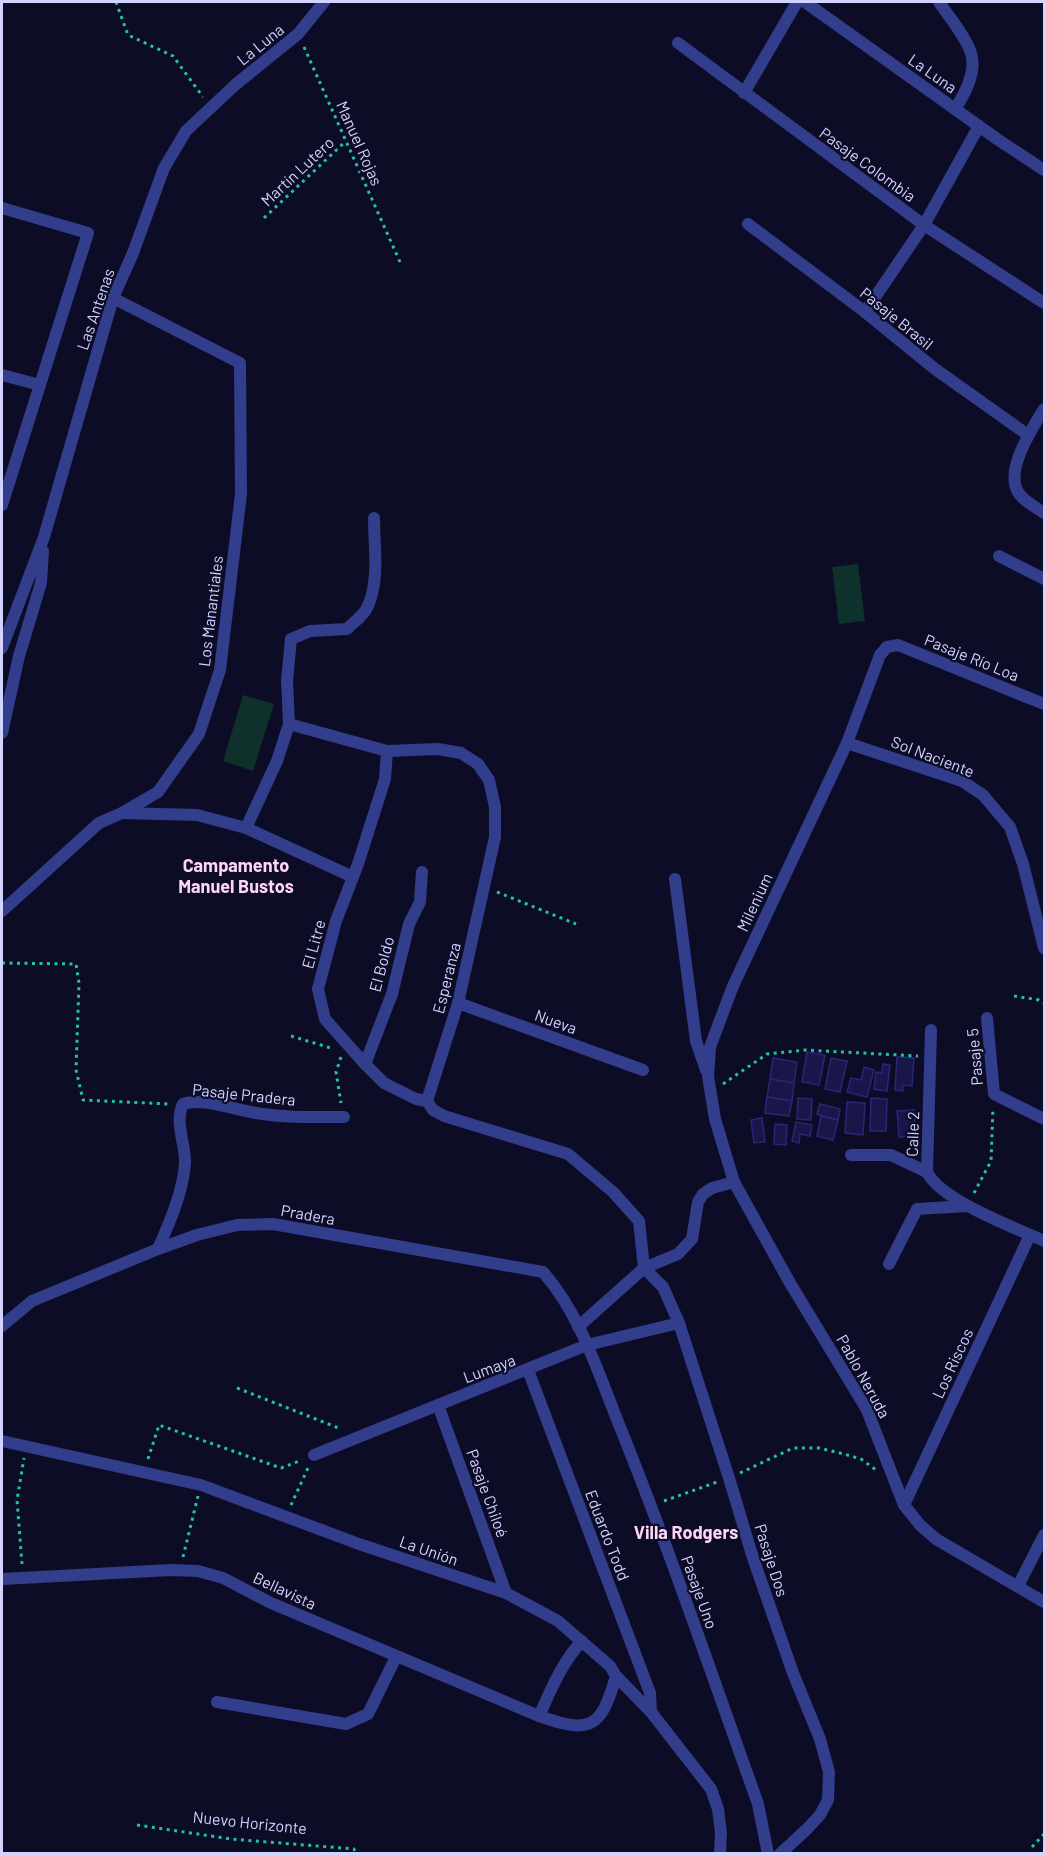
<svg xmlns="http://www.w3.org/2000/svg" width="1046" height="1855" font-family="Barlow,sans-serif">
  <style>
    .green { fill: #0f312b }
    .building { fill: #19164a; stroke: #292678; stroke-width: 1.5 }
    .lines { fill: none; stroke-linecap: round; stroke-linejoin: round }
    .path { stroke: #22c3a1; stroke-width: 3; stroke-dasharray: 3 4.5; stroke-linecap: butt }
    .minor { stroke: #323d8b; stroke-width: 12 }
    .labels { text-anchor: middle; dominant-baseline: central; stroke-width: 4.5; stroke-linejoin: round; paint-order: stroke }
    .street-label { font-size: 16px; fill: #d2d4ff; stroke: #0d0c27 }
    .neighbourhood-label { font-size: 18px; font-weight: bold; fill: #ffd4f6; stroke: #0d0c27 }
  </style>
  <rect width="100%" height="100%" fill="#0d0c27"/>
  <g class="green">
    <polygon points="858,564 865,621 839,624 832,567"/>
    <polygon points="243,695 274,704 253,771 223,761"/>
  </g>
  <g class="building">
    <polygon points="807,1052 825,1055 819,1085 802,1082"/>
    <polygon points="897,1057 914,1058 912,1086 903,1085 903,1091 895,1090"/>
    <polygon points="773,1058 797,1062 794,1083 770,1079"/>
    <polygon points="831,1058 847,1061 840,1092 825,1089"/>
    <polygon points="883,1064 890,1065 887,1091 874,1089 876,1072 882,1073"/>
    <polygon points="864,1067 874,1070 867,1097 847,1092 851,1078 861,1080"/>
    <polygon points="770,1079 794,1083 792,1101 767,1097"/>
    <polygon points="767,1097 792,1101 789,1116 765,1113"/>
    <polygon points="798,1098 812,1099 811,1120 797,1119"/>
    <polygon points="871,1098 887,1099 886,1131 870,1131"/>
    <polygon points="847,1102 865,1103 863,1135 845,1133"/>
    <polygon points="820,1104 840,1109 838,1120 817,1114"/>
    <polygon points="914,1110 916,1136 899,1137 897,1111"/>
    <polygon points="821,1116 838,1120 833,1140 817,1136"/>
    <polygon points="762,1118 765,1142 754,1143 751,1120"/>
    <polygon points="796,1122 812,1125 810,1136 800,1134 799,1143 792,1141"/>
    <polygon points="775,1124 787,1125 786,1145 774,1144"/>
  </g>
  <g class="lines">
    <g class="path">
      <polyline points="116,2 128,35 173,56 203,97"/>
      <polyline points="304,47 400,262"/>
      <polyline points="264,218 346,141"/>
      <polyline points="497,892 576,924"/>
      <polyline points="2,963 76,964 79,983 76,1070 83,1100 169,1104"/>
      <polyline points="1014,996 1039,1000 1044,1003"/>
      <polyline points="291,1036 334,1049"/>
      <polyline points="341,1057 336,1072 341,1103"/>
      <polyline points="723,1084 767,1054 805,1050 918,1056"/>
      <polyline points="974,1193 991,1161 993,1108"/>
      <polyline points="237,1388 341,1429"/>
      <polyline points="148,1459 159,1425 281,1468 302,1460"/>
      <polyline points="740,1473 793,1448 819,1448 844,1454 861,1459 876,1470"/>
      <polyline points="664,1501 717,1482"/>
      <polyline points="291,1505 308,1468"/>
      <polyline points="183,1557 198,1496"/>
      <polyline points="22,1564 17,1500 24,1458"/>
      <polyline points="137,1825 231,1839 354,1849 356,1854"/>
      <polyline points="1032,1847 1044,1834"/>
    </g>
    <g class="minor">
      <polyline points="805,2 997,139 1044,170"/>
      <path d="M939,2C949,17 963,33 970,50C978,69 965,94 955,109"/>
      <polyline points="678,43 924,225 1044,303"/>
      <polyline points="744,93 797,2"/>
      <polyline points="2,208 88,233 2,505"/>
      <polyline points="748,224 865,312 935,369 1028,435"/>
      <polyline points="865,312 924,225 979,126"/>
      <polyline points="2,375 40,385"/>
      <path d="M1044,409C1032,429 1001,475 1021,496C1027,503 1037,508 1044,513"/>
      <polyline points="999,556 1044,579"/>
      <polyline points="2,648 44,537 113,298 133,253 164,168 186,131 235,85 298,34 324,2"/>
      <polyline points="1044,704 898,645 887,647 880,655 847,743 733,986 710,1047 708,1076 715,1119 734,1182 790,1283 867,1410 904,1505 920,1525 936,1539 1044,1602"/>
      <polyline points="289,724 387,751 438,749 461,753 478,764 489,780 495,807 495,837 458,1003 427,1101 433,1110 444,1116 568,1154 613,1192 639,1221 644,1268 663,1287 679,1323 729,1478 753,1558 793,1673 820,1739 829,1772 828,1800 820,1815 807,1829 780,1854"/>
      <polyline points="2,733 19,656 41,583 43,551"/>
      <polyline points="847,743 962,781 983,795 1010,827 1023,864 1044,948"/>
      <polyline points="387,751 385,779 358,864 336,921 318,989 325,1019 365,1064 384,1083 416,1099 427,1101"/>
      <polyline points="122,813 197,815 246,828 353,877"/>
      <path d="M246,828L277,761L289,724L287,681L291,639L310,631L347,629C353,623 363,616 367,608C380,582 374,546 374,518"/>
      <polyline points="675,879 696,1041 706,1070"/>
      <polyline points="2,911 99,823 122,813 158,792 199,734 220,670 241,494 240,363 113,298"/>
      <polyline points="458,1003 643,1070"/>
      <polyline points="987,1018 994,1094 1044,1119"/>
      <path d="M931,1030L927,1172C940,1200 1016,1228 1044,1241"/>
      <polyline points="365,1064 392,994 409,924 420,902 422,872"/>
      <polyline points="851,1155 891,1155 927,1172"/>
      <path d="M158,1249C170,1221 182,1195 185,1164C186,1145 174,1122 183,1104C202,1097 235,1110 256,1113C285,1118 314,1117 344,1117"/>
      <polyline points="889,1264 917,1209 968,1206"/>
      <path d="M2,1326L32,1301L158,1249L197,1235L237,1225L273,1224L543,1272C581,1315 599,1375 620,1427C670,1551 713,1678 758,1804L768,1854"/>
      <polyline points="578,1327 644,1268 678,1254 692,1239 698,1202 703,1194 712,1188 734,1182"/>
      <polyline points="528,1370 650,1693 651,1712"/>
      <polyline points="438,1405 506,1593"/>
      <polyline points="2,1441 201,1485 359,1544 506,1593 558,1621 610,1666 616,1676 651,1712 711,1789 718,1809 721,1833 720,1854"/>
      <polyline points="314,1455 587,1345 679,1323"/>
      <polyline points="904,1505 1030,1235"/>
      <path d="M2,1579L171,1570L198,1571L223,1578L271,1603L539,1716C590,1734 601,1729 616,1676"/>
      <polyline points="1018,1586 1044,1535"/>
      <polyline points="217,1702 346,1724 368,1714 396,1657"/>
      <path d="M539,1716C551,1690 562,1662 582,1641"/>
    </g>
  </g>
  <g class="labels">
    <g class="street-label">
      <text transform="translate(260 44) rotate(-39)">La Luna</text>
      <text transform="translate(933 73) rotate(35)">La Luna</text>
      <text transform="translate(360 143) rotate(66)">Manuel Rojas</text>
      <text transform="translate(868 164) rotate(36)">Pasaje Colombia</text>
      <text transform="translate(297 171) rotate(-43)">Martín Lutero</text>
      <text transform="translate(95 309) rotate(-71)">Las Antenas</text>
      <text transform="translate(897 318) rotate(39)">Pasaje Brasil</text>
      <text transform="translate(210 611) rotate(-83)">Los Manantiales</text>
      <text transform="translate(972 657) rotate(22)">Pasaje Río Loa</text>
      <text transform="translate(933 756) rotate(21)">Sol Naciente</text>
      <text transform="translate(754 902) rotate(-65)">Milenium</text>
      <text transform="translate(313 944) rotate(-75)">El Litre</text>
      <text transform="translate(381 964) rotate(-75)">El Boldo</text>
      <text transform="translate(446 978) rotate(-76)">Esperanza</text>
      <text transform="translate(556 1021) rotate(20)">Nueva</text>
      <text transform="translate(974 1057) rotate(-95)">Pasaje 5</text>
      <text transform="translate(244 1094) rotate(6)">Pasaje Pradera</text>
      <text transform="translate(912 1134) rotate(-88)">Calle 2</text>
      <text transform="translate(308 1214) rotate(10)">Pradera</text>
      <text transform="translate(952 1363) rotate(-65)">Los Riscos</text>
      <text transform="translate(489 1368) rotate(-20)">Lumaya</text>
      <text transform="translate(864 1376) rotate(61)">Pablo Neruda</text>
      <text transform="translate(488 1493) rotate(70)">Pasaje Chiloé</text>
      <text transform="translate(608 1535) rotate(69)">Eduardo Todd</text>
      <text transform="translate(429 1550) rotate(19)">La Unión</text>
      <text transform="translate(772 1560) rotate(72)">Pasaje Dos</text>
      <text transform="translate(285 1590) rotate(25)">Bellavista</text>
      <text transform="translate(700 1592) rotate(70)">Pasaje Uno</text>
      <text transform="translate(250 1822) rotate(6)">Nuevo Horizonte</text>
    </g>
    <g class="neighbourhood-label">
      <text x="236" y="865">Campamento<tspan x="236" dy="21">Manuel Bustos</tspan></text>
      <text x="686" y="1532">Villa Rodgers</text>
    </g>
  </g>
  <rect width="1046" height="1855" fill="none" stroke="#d2d4ff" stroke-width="6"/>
</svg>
